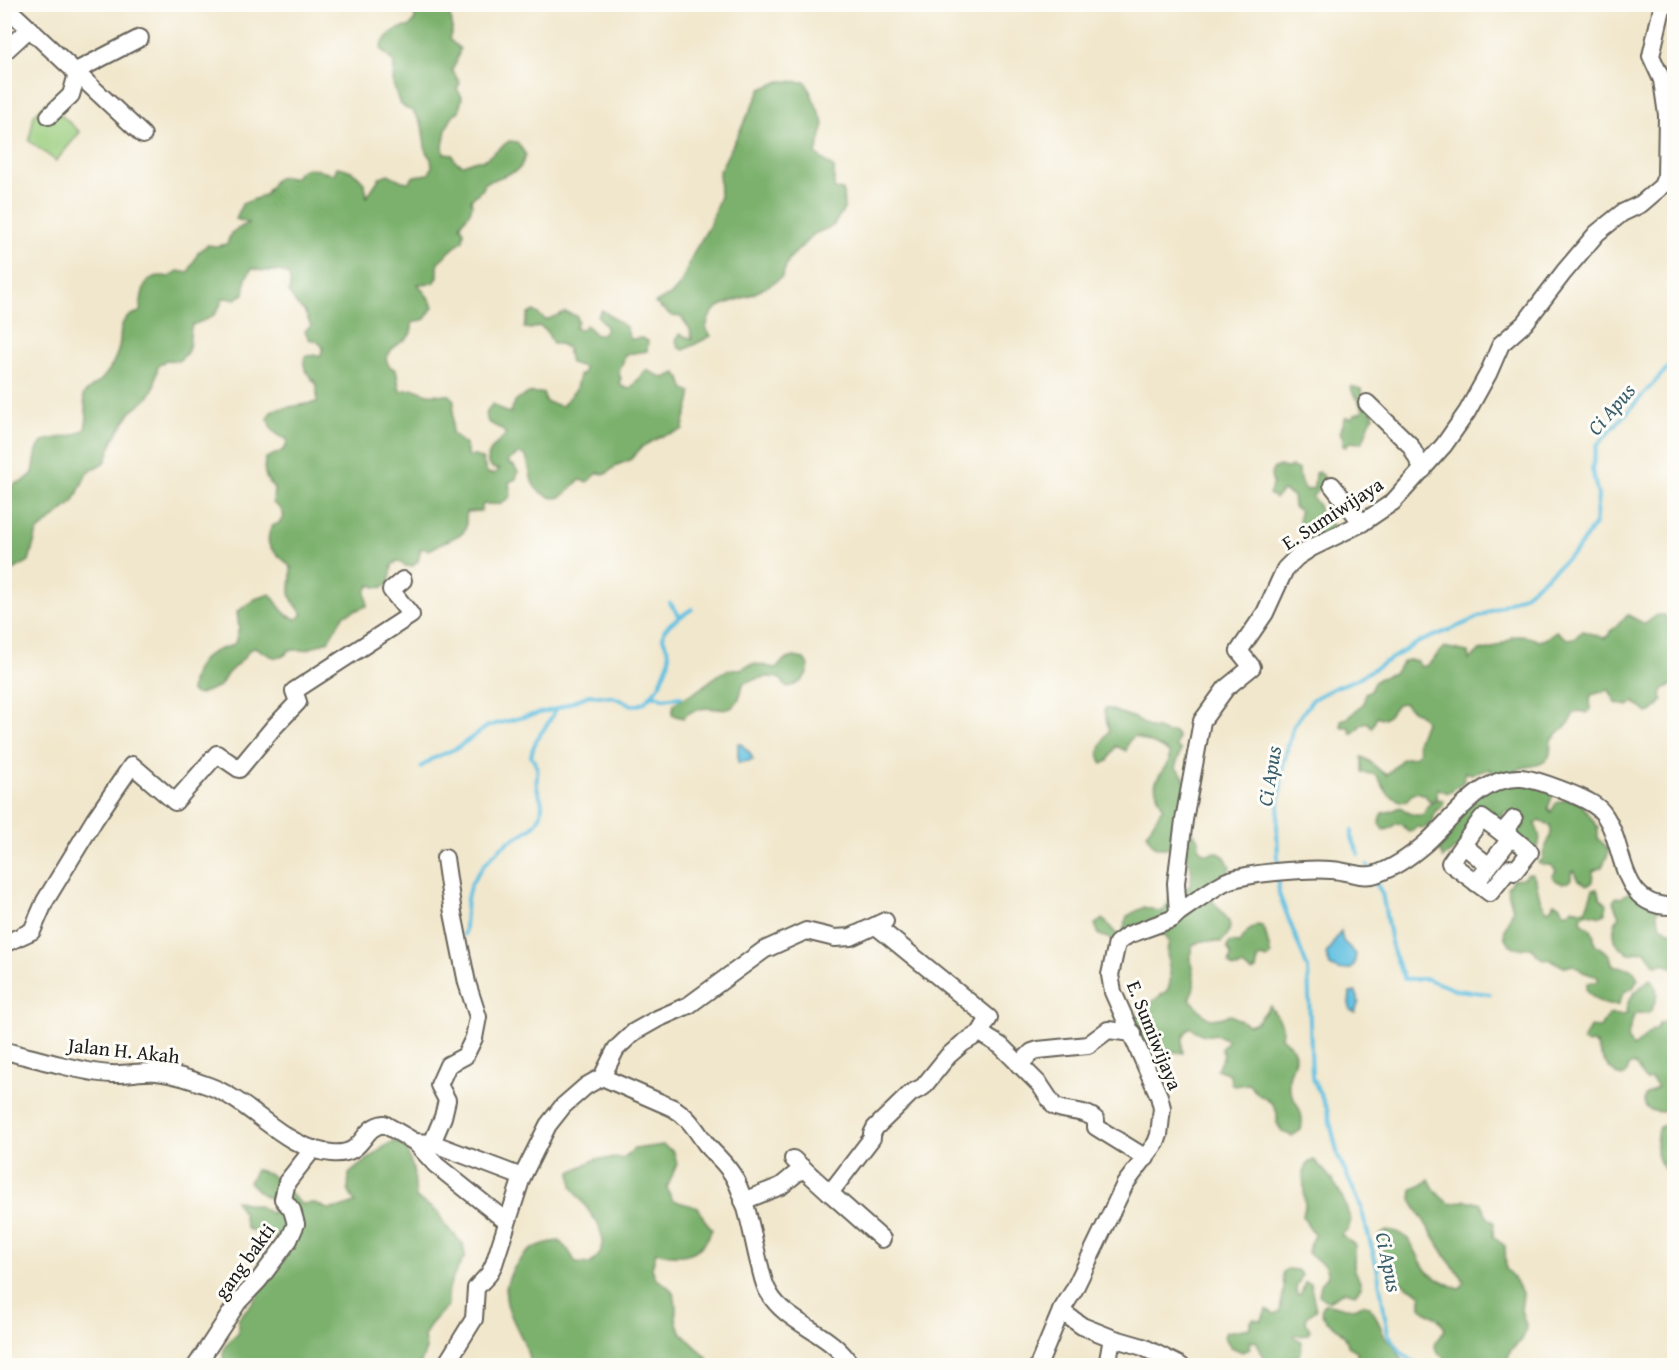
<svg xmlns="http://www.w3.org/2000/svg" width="1679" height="1370" font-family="'Gentium Book Plus',serif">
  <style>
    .green { fill: #9ace7e; stroke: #5b754d; stroke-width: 1.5 }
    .forest { fill: #7bb16d; stroke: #4c6644; stroke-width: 1.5 }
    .water { fill: #63c1e1; stroke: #406e7e; stroke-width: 1.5 }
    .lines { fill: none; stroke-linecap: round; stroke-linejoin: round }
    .stream { stroke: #63c1e1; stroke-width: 4 }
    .minor-casing { stroke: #67635a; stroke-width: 20 }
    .minor { stroke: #fff; stroke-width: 16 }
    .labels { text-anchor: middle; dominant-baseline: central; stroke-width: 6; stroke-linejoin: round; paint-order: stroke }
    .street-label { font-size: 20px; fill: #1c1c1c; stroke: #fdfcf7 }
    .water-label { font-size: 21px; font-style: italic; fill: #385e6b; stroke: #fdfcf7 }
  </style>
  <rect width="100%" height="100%" fill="#fdfcf7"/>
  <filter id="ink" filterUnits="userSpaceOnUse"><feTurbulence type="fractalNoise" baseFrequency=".0167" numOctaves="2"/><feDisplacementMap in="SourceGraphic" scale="12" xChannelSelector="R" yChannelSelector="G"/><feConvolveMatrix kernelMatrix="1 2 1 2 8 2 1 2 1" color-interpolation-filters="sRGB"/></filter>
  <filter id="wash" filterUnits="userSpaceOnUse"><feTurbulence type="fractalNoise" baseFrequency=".008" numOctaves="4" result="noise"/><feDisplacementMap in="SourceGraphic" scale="24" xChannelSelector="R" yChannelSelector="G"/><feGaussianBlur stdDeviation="1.35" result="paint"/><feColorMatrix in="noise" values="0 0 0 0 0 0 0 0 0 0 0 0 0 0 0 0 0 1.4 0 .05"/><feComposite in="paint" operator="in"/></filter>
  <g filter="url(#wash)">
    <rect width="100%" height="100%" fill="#f1e7cc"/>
    <polygon class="green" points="47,102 80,132 56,161 29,141 34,115"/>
    <g class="forest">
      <path d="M412,5H425L427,10L441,7C453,15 455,26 449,39L460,49L456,63L452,70L460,83L457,89L462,97L459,111L453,115L446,129L443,146L444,153L452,154L455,161L463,165L477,160H484L509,141L517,142L526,155L520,168L514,172L485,183L483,189L471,199C474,211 467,215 460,225L464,231L463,240L438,262V277L434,283L418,284L430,300L433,307L425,319L412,323C413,339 404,339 395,346C391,349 388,356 386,359L389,366L396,370L400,391L414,389L428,394L450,395L454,401L452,433C460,442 469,443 467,456H475L482,459L487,473L494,474L499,469H494L488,464C487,448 497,445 506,434L501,429L488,422C485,414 486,410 493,404L504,411L510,413L516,400L529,393H543L546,402L562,406L576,389L579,375L583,374L584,367L570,363L567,348L560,344H553L546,330L539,326L531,329L524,328L528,314L534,311L546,320L565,312L577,316L578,322L575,328L581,330L586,325L596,335L602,334L607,329L598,316L602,310L626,327L630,339L642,338L648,341L647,351L626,354L619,372L621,379L619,382L623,387L630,389L646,370L664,378L676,373L680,378L685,390L691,392C692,407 683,415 683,430L662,436L643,446L630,460L617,465L606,474L598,473L587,482L580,480C573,484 569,493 562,496C557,499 552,498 548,496C525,486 534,474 525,455L518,454L507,462L514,466L518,472L516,479L509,482L511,496C502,505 496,505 483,504L481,511L466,512V527L463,533L429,550L421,548L418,561L413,566H405L398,561L392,565C391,581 389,593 370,585L366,591L367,606L344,615L328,641L306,650H289C280,665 267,654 255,647L249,650L245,657L227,674L220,686L198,695L191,692C192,673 199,657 218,650C225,647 229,648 235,643L239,628L237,612L255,599L270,594C279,604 282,616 297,619L303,614C283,591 292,595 291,568C280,552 260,551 272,526L279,523L284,517L281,509L273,503L274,488C265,480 262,470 266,458L280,452L286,447L287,439C275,435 268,428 268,416L273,410L317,402V385C309,375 301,369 305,356L321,355L323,347L317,341L309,339L305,331L311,326L304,311L297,305L289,293C297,259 267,277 252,268L246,278L244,294L235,299L223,298C216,319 210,318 192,325C186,342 196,348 178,361L166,360L158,366L154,388L147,399L130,413L113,440L106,461L87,473L74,501L37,532L29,561L10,572L5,570V495L14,484L24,481L33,473L37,450L43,441C59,436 71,439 85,429L87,417L83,395C88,389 95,385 101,380C107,374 113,364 116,356C126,337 111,319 140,312C141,292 144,271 169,277L178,271L188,273L198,253L207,245L217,246L227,244L231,233L248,223L236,219L242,204L265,195C276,179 272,175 294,178C306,160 318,172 334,174L337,167C354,169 369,181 366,198L380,177L388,174L402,181L409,182L414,176L429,174L432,167L431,159L426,152L422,125L413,111L405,108L399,102L393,84L394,63L381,49C383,37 396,27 408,27C418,20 416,15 412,5Z"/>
      <path d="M780,81L806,82L824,124L816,154L834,168V189L843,190L844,209L833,226L814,234L789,259L782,277C771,285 756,293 743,298C723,305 710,305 706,329L711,336L684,350L679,348L676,341L679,334L692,339L690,329L681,317L672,316L655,303L672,294L680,285L695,250L709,227L720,196L719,172L761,89Z"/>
      <path d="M1351,386L1361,389L1364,399L1374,416C1366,424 1368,435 1361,443L1349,442L1346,447L1343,446V438L1340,432C1343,427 1343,421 1346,417L1352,418L1354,415L1363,411C1362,401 1351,396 1351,386Z"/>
      <path d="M1279,466L1286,468L1292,467L1299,470C1299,478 1300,486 1307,490L1314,488L1315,473L1318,472L1323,475L1326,481L1312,497L1318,504L1320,513H1328L1329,522L1335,527L1336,530L1315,541C1299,537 1298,525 1300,511L1294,507L1293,496L1283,491L1275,498L1269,494L1273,484L1271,476L1273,469Z"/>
      <path d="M1628,615L1645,624L1657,615H1665L1670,627L1674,626V684L1663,689L1661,695L1663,700L1653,711L1647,713L1634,702L1628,706L1616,703L1609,690L1591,695L1590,702L1591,708L1587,713L1579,711L1573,714L1571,721L1551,740C1550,744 1551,750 1550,754C1545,769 1525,764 1515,771L1557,792L1552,797L1548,808L1551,812L1556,803L1566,799L1580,802L1598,828V839L1607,847L1609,852L1602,867L1593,871L1592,883L1587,885L1579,880L1573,871L1571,872V879L1568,882C1562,884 1555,882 1552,876L1556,871C1551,862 1548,866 1539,864L1538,862L1543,859C1542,844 1554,842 1550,825L1539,820L1535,824C1539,833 1543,841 1535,850L1512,837V814L1507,811L1503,813L1504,823L1490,824L1443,858L1440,851L1433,849L1432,846L1453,826L1454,828V822L1492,780L1491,769L1472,774L1465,772L1463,782L1448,793L1437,788L1436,798L1430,802L1425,795L1417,792L1411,795L1407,801L1401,802L1388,794L1376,775L1362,772V757C1372,761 1377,770 1387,775L1402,759L1416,756L1419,750L1417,743L1425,721C1420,712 1411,711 1404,703L1397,704L1389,715L1384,719L1377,716L1372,728L1367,722L1361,724L1358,729L1351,734L1349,727H1341V720L1348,718L1364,703L1365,693L1371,690C1373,677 1384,678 1393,673C1403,667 1399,657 1417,661L1421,667C1432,665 1436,654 1444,647L1468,652L1469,660L1479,651C1490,651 1501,644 1511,639V637C1519,635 1531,636 1538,641L1545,639L1556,631L1567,639L1574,638L1583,631L1604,638L1610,635L1611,631Z"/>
      <path d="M794,657L804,659L809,666C806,679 800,685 786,687C784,684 783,681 780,679C772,674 749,680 743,684C734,732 711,692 683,718L672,715L674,704C681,698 687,697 695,692C710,683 722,666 741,669C757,659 760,667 777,668L784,660Z"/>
      <path d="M1106,708L1135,718L1150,728L1157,729L1167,733L1174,732L1178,737L1176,746L1181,750L1175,768C1194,779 1186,807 1186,826L1199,839V849L1206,854L1217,852L1225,857L1230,866L1227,874L1209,895C1218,913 1243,922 1221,942L1201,941L1192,946C1186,968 1202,979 1189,998C1208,1016 1200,1024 1231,1015L1248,1025L1257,1022L1270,1006C1277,1018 1285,1021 1281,1037C1285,1041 1292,1045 1294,1051C1298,1062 1287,1073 1289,1084C1291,1103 1306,1107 1301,1130L1292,1136L1282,1132L1277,1123V1113L1272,1103L1259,1095L1248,1084L1234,1086L1231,1084L1230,1074L1217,1069L1224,1055L1221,1049L1228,1040L1214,1034C1205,1038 1196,1032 1190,1027C1182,1036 1181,1042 1183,1053L1143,1048C1129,1020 1133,1016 1157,998C1161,995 1166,992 1168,989C1175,976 1163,956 1169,942L1163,932L1151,930L1119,942L1099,935L1095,924L1103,919L1121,939L1127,916L1144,907L1162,912L1168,903L1171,891L1189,887C1195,871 1190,860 1180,847C1162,847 1154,854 1147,833L1163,807C1149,779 1156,783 1169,761V753C1155,742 1150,744 1135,736L1129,741L1126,751L1116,746L1108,761L1102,764C1094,752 1104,741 1109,730L1104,711Z"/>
      <path d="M1438,799L1443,800V806L1435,811L1433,822L1425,828L1416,827L1413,831L1408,832L1403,825L1397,823L1389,829L1384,830L1379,822L1382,813L1392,811L1400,807C1408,812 1414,818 1424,814L1427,806Z"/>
      <path d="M1527,874H1532C1541,885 1535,899 1548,911L1555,903L1559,905L1564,912H1569L1572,908L1581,910L1586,909L1593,889H1597L1600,898L1607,904L1605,914L1601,916L1585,912L1582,916L1581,921C1592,932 1593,928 1595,944L1610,955L1612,964L1615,967C1626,967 1635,967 1638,980L1633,988L1624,992L1618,1005C1605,1007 1593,1000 1586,989L1588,983L1598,982V977L1583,972L1574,965L1564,967L1549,959L1545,960C1536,957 1536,951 1529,947L1519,949C1495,940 1506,926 1513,910L1507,888L1513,879L1523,878Z"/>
      <path d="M1629,892L1659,909L1656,913L1661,925L1670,932L1674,929V969L1665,964L1655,965L1645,951L1629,954L1616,943C1613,934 1613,924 1619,916L1613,902L1616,897L1621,898Z"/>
      <path d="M1257,925L1262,926L1265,930L1271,956L1267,959L1262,957L1258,959L1256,970L1252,972L1242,966C1236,969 1233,969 1229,964L1231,955L1227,947L1230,942L1239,943L1248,931Z"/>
      <path d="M1650,979C1661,988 1657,1002 1649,1013H1638L1634,1015L1627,1039L1633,1047C1643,1042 1647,1031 1657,1028L1659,1023L1670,1019L1674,1020V1051L1672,1053C1673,1062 1678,1069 1671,1077L1672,1082H1674V1110C1663,1113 1639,1114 1645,1095L1658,1087L1651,1079L1646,1080C1640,1076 1640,1069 1634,1064L1629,1066L1626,1075L1622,1077C1609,1071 1600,1057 1597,1045L1592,1043L1587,1044L1583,1041L1590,1027L1600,1028L1608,1015C1615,1013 1619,1017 1627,1014C1623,1000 1640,988 1650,979Z"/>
      <path d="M1674,1121V1179C1658,1167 1651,1146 1660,1127Z"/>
      <path d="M395,1141L406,1148L414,1172L416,1198L438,1212L445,1225L463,1244L465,1256L452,1279L448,1292V1305L430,1325L424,1337L426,1349L420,1365H225C220,1350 225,1343 238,1334V1319L258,1296L260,1265L283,1249L274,1236L260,1235L246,1228L243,1213L235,1200L261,1207L272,1214L273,1200L260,1193L249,1182L256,1170L270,1174L301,1204L315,1203L327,1209L340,1208L355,1203L348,1190L349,1174C356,1168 362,1163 370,1158C381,1151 381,1146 395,1141Z"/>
      <path d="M663,1145L674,1152L677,1164L667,1188L672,1200L699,1208L704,1219L712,1229C702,1256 682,1259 656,1252L652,1268L656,1279C690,1295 666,1315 683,1334C691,1344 702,1350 709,1361V1365H530C526,1327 488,1305 516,1265C527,1249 540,1243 559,1241L569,1251L576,1263L590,1264L600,1254L603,1239L598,1224L572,1187L571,1172L596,1159L623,1158L634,1149Z"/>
      <path d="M1314,1160C1327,1172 1337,1184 1344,1201C1347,1207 1347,1213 1351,1220L1348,1229L1341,1235L1355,1245C1356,1252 1354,1257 1354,1264C1354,1273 1360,1277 1361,1287L1355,1294L1345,1291L1328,1301L1319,1295L1321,1284L1328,1276L1325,1266L1308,1253L1310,1243L1315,1234L1308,1226L1303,1216L1305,1206L1303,1173L1306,1164Z"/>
      <path d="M1429,1179C1434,1190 1441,1200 1452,1204L1466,1200L1481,1204L1488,1218L1494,1222L1493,1237L1505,1246L1506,1269L1516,1281L1523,1295L1521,1310L1526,1325L1525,1333L1522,1340L1511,1350L1508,1356L1510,1365H1459L1456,1362C1445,1361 1440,1356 1435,1347L1436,1341L1445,1330C1441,1316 1430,1317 1421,1307V1295C1414,1288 1405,1287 1399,1280L1396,1279C1394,1264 1382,1253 1378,1238C1382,1233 1386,1229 1393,1231C1413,1234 1416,1257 1426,1270C1431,1277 1450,1285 1459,1289L1464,1283L1461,1276L1448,1260L1411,1200L1412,1189L1422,1185Z"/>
      <polygon points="1287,1269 1297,1270 1302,1275 1296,1288 1297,1295 1301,1294 1305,1282 1310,1283 1316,1310 1307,1317 1306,1322 1310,1330 1308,1334 1303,1336 1295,1334 1294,1336 1301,1341 1301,1353 1297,1356 1289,1357 1279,1365 1268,1365 1263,1357 1257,1342 1251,1341 1250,1349 1242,1352 1231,1347 1224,1337 1226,1332 1250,1328 1250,1323 1253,1319 1262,1320 1266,1309 1275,1314 1280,1311 1284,1289 1283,1272"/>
      <path d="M1325,1304C1334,1303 1346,1311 1354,1308C1358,1307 1360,1305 1363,1304C1375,1308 1379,1324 1384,1335C1386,1339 1391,1341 1394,1345C1398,1352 1401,1359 1407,1365H1353L1357,1361V1351L1348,1346C1346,1325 1310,1320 1325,1304Z"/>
    </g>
    <g class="water">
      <polygon points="738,743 740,743 750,753 753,760 738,763"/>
      <polygon points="1341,931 1343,941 1356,954 1354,966 1351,969 1338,970 1330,966 1326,954"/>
      <polygon points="1356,992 1359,1002 1355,1012 1351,1011 1349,1004 1350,993"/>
    </g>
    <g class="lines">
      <g class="stream">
        <polyline points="670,603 680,617"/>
        <polyline points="653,696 660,696 662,699 681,697"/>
        <polyline points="421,767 432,759 457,748 488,726 556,709 589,695 613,697 632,705 638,705 644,703 659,686 669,661 669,653 663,638 664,631 671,623 692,609"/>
        <polyline points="1352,831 1352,838 1359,855"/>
        <polyline points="1367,865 1371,871"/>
        <polyline points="1278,867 1277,824 1283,765 1294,725 1313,699 1336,687 1355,680 1419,642 1464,624 1526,594 1577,550 1595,524 1598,496 1592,469 1597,445 1674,361"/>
        <polyline points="1278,875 1279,894 1308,969 1312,1077 1327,1109 1338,1156 1360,1204 1377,1267 1388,1334 1401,1352 1418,1366"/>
        <polyline points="1374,880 1382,893 1392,948 1404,979 1427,979 1456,990 1490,994"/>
        <path d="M464,935C467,917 464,897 473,881C480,869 492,855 503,846C519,833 542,830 542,805C542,799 538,793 537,787C535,774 542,770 531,757C533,738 549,726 556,709"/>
      </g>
    </g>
  </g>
  <g filter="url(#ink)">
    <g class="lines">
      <defs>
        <g id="minor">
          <polyline points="4,5 143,135"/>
          <polyline points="4,52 29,29"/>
          <polyline points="74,72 140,38"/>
          <polyline points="49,116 71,95 77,74"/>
          <polyline points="1367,403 1410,445 1423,470"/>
          <polyline points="1332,485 1362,523"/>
          <polyline points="1502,833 1514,819"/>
          <polyline points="1463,845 1489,866"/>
          <polyline points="1476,883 1510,839 1512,837 1530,852 1514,872 1510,868 1490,893 1450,863 1482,818 1510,839"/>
          <path d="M1178,913C1193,903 1207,892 1223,883C1241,873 1309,868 1331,870C1345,870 1363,879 1376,874C1394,868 1411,856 1426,843C1453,819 1480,776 1521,778C1537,779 1562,790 1577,796C1586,800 1597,805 1603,813C1627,845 1617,909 1674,906"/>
          <polyline points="876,926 989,1018 980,1033 963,1043 948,1056 923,1087 911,1093 875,1128 872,1134 872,1138 830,1193 882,1239"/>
          <polyline points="4,944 32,931 45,901 95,819 132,765 175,802 217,754 239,769 273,728 298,702 294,691 411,615 391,590 403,580"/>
          <path d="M980,1033L1001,1046L1040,1085L1054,1106C1067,1113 1085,1109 1096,1120V1127L1146,1158"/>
          <path d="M4,1050C17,1055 31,1057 44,1061C66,1066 88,1073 111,1074C126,1075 141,1071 157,1072C174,1074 193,1080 209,1086C253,1102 283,1149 332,1153C366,1156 360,1127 384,1124L415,1142L432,1143L522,1177"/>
          <polyline points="1019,1065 1032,1052 1038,1050 1088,1045 1108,1030 1133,1033"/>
          <path d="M602,1077L673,1108C689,1117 695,1129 706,1144C716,1156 728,1165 735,1179C748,1205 752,1235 759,1263C762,1273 763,1284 769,1293C786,1324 833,1333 851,1366"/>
          <polyline points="415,1142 436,1165 507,1222"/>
          <polyline points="432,1143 443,1117 447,1100 439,1085 448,1065 465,1056 474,1038 478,1017 467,983 453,913 445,858"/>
          <polyline points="793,1159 830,1193"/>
          <polyline points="743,1201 781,1186 803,1168"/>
          <polyline points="1061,1311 1082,1326 1112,1338 1143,1347 1181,1366"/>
          <polyline points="196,1366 238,1302 259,1280 289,1240 296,1224 292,1210 283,1199 287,1182 313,1149"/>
          <polyline points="445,1366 474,1319 476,1288 489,1274 494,1264 522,1177 548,1125 563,1106 586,1086 602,1077 616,1049 634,1032 657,1019 689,1005 764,950 806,931 835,938 851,937 885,921"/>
          <polyline points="1038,1366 1061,1311 1074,1290 1125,1184 1156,1143 1159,1135 1162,1108 1159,1096 1113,992 1110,975 1117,943 1128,935 1172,919 1178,913 1176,883 1184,820 1202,721 1226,688 1252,667 1239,651 1265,613 1285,569 1297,557 1311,548 1362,523 1393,502 1444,445 1467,412 1488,374 1501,344 1525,323 1564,272 1597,233 1622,213 1641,204 1662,186 1666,176 1667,115 1662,80 1651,56 1663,4"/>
          <polyline points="1107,1366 1112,1338"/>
        </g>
      </defs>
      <use href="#minor" class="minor-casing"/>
      <use href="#minor" class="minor"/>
    </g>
  </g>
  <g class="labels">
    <g class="street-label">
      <text transform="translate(1332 513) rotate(-33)">E. Sumiwijaya</text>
      <text transform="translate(1155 1035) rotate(68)">E. Sumiwijaya</text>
      <text transform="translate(124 1050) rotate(6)">Jalan H. Akah</text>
      <text transform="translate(244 1261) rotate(-54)">gang bakti</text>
    </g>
    <g class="water-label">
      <text transform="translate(1611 409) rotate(-49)">Ci Apus</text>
      <text transform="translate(1269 776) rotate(-81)">Ci Apus</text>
      <text transform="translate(1389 1262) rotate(78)">Ci Apus</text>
    </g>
  </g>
  <rect width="1679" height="1370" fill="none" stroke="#fdfcf7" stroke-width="24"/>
</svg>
